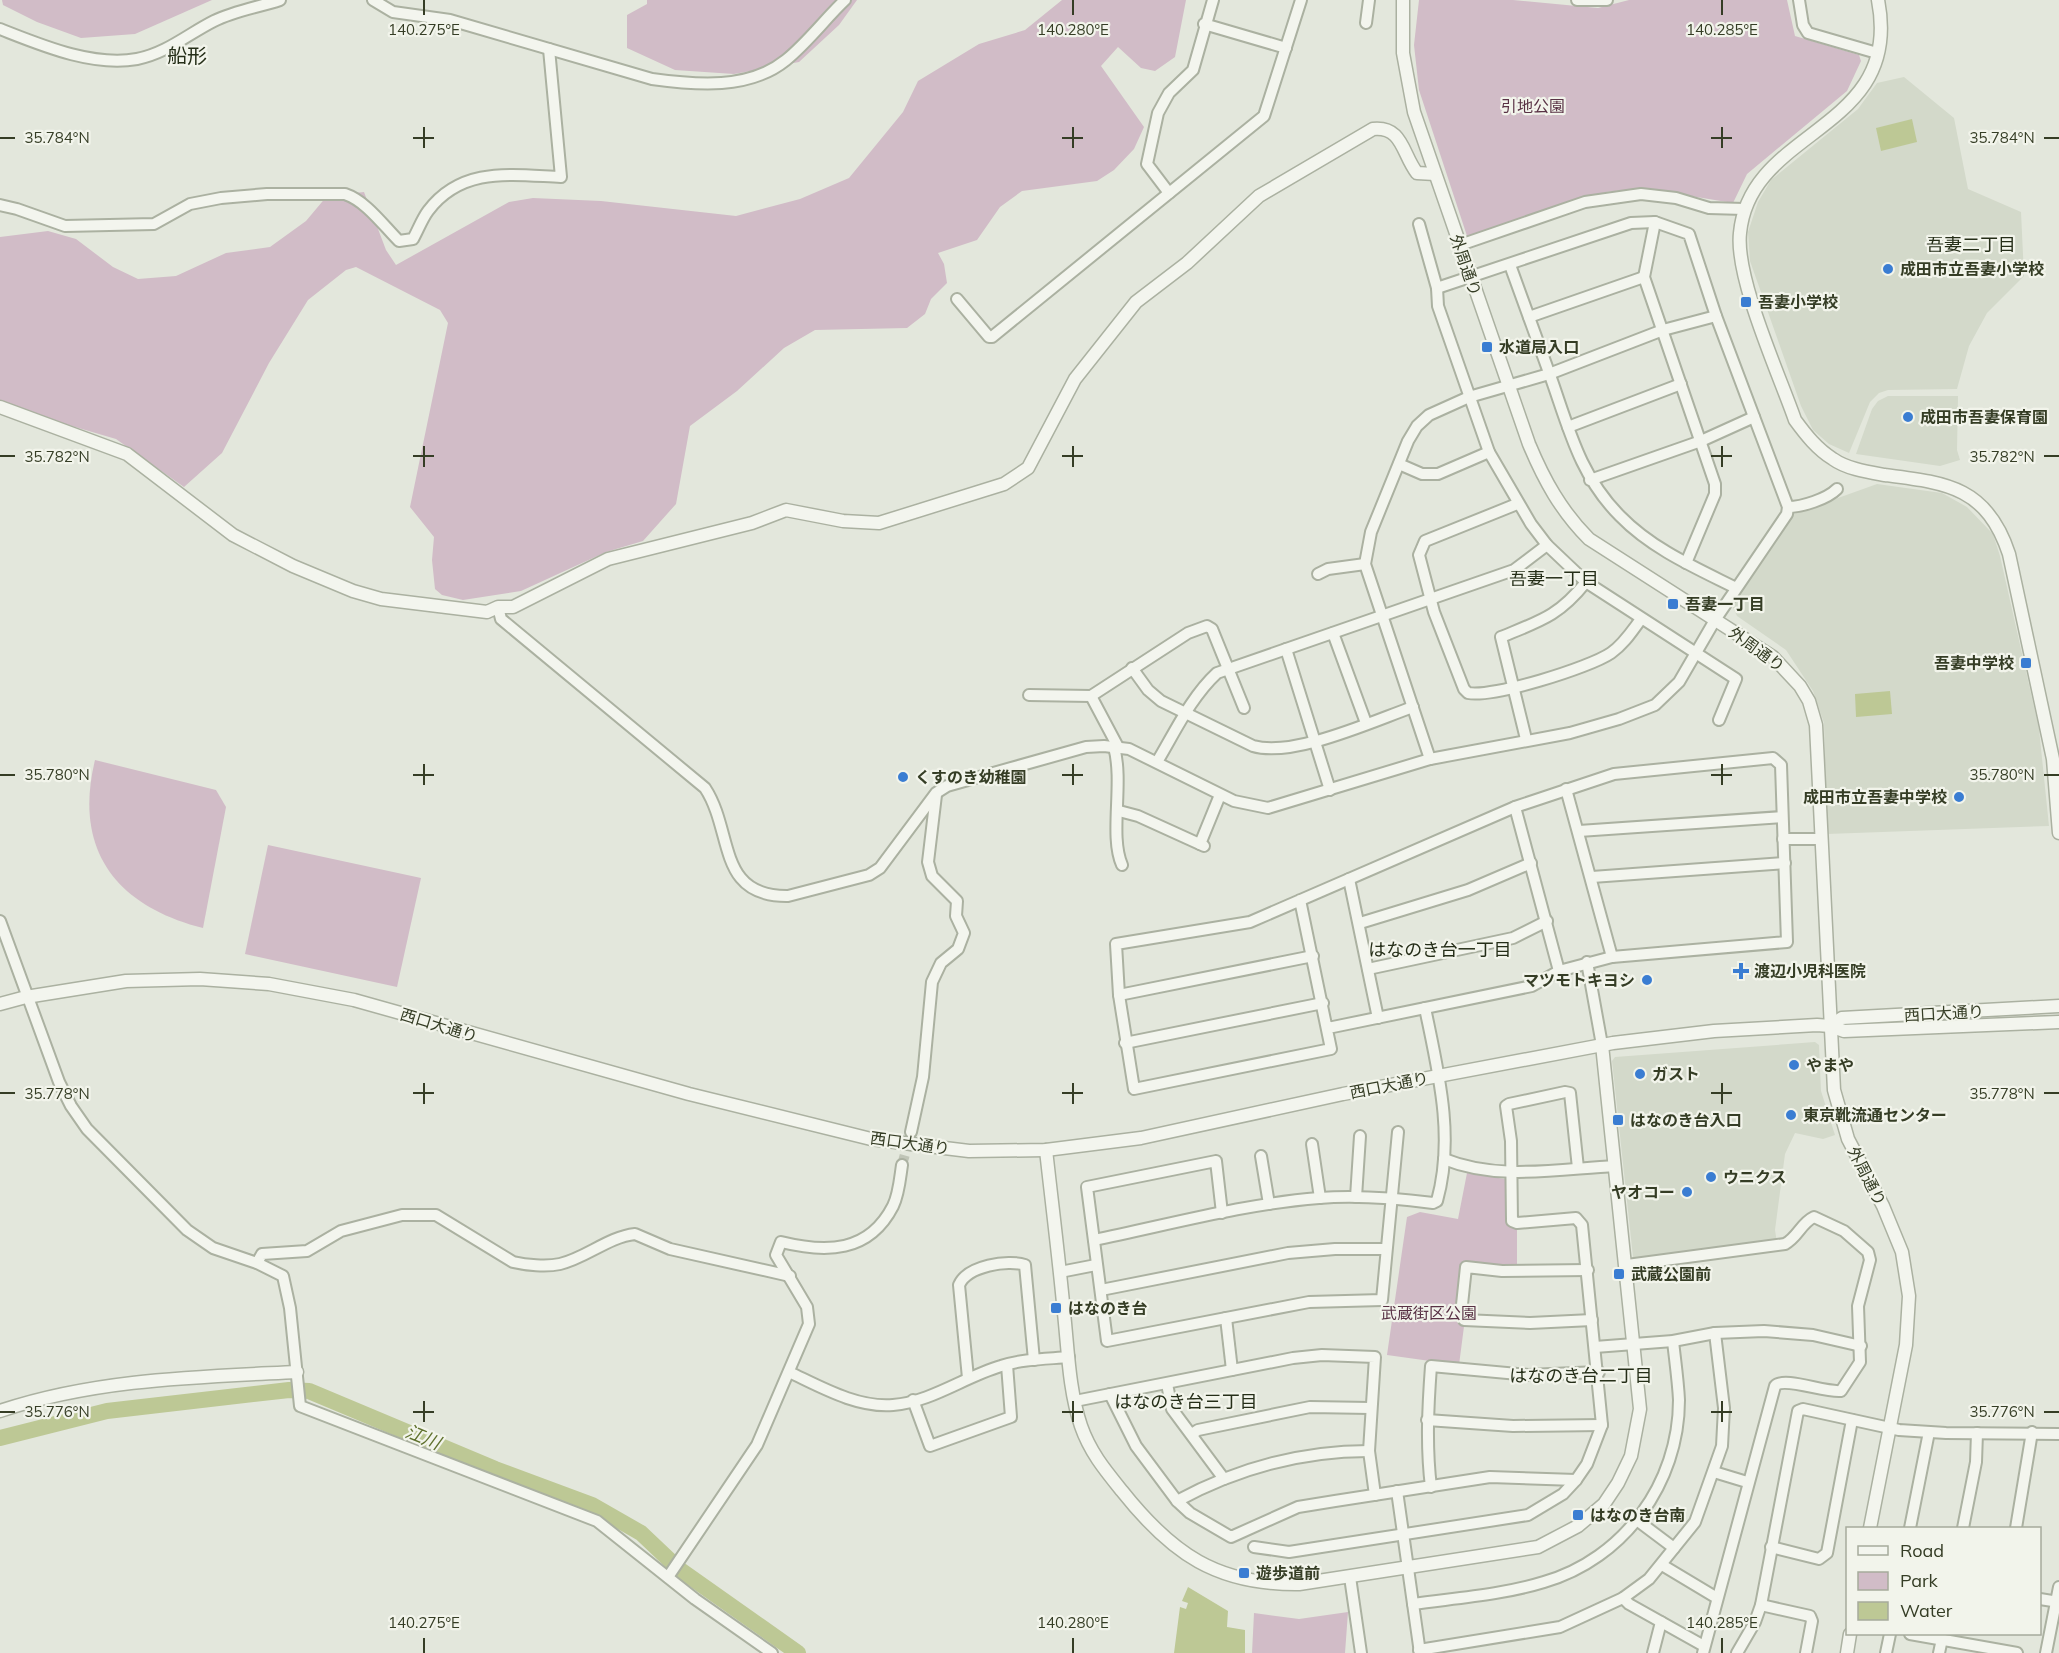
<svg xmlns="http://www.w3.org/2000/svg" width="2059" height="1653" font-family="Mulish,'Noto Sans JP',sans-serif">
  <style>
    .built { fill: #d3d9ca }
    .green { fill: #d1bcc7 }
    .water { fill: #bdc895 }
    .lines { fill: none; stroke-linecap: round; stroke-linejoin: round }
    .river { stroke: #bdc895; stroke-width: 16 }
    .minor-tunnel { stroke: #c0c5b7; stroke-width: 10; stroke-dasharray: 10 5; stroke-linecap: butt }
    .minor-casing { stroke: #abb1a1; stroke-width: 14 }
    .tertiary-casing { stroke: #abb1a1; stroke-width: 15 }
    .minor { stroke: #f3f5ee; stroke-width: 10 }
    .tertiary { stroke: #f3f5ee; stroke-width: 12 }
    .ticks { fill: none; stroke: #353d25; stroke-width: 2 }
    .poi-dot { fill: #3a7dd2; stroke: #f2f4eb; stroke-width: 2 }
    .labels { text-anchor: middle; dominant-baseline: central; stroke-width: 4.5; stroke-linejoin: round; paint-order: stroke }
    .park-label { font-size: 16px; fill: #593245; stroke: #f2f4eb }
    .street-label { font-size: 16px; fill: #353d25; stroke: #f2f4eb }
    .poi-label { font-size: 16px; font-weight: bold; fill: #353d25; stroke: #f2f4eb; text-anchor: start }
    .neighbourhood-label { font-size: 18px; fill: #252e18; stroke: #f2f4eb }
    .water-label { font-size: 18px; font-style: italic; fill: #60722e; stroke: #f2f4eb }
    .quarter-label { font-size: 20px; fill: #252e18; stroke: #f2f4eb }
    .ticks-label { font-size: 15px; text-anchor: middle; fill: #353d25; stroke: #f2f4eb; stroke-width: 4.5; stroke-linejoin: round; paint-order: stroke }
  </style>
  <rect width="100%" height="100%" fill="#e3e7dc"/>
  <g class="built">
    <polygon points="1904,77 1954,118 1968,189 2021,212 2024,276 1987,313 1969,346 1957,389 1888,390 1879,393 1870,402 1849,453 1829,444 1813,430 1801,406 1750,261 1748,232 1758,202 1771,180 1858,109 1877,83"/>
    <polygon points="1888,396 1958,396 1957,450 1960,460 1940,466 1856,454 1872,409 1878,401"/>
    <polygon points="1877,484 1942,493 1967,507 1993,534 2000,556 2039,729 2049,826 1827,834 1824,723 1813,691 1786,650 1737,616 1731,603 1788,516"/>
    <polygon points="1815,1042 1819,1045 1821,1091 1835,1135 1823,1139 1795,1133 1785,1154 1775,1230 1777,1243 1637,1259 1633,1257 1612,1061 1615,1057"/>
  </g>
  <g class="green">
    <polygon points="2,0 212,0 135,34 81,38 37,22 3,5"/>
    <polygon points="647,0 857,0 839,25 799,62 734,74 675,70 627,48 627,15 647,4"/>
    <polygon points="1062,0 1186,0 1175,57 1155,71 1141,68 1118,47 1101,66 1144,127 1134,149 1114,170 1097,181 1022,191 1000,207 977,240 938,253 944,264 947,283 931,299 925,314 907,328 815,330 784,348 737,391 690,426 676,504 643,541 606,552 521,591 463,600 442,595 435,589 432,560 434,537 410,507 448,323 440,310 356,267 346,270 308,300 269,363 222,453 184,487 116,439 65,424 0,412 0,237 48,231 76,239 113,267 138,279 176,276 226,253 270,247 306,221 327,196 364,192 386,250 396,265 509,202 533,198 601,201 736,216 800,199 849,178 903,112 918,81 979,44 1025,30"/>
    <polygon points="1419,0 1513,0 1598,8 1629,0 1787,0 1795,36 1859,55 1861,61 1847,91 1747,174 1733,203 1642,188 1606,192 1468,239 1419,90 1414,45"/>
    <path d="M95,760L216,790L226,807L203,928C116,906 73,850 95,760Z"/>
    <polygon points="268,845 421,878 397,987 245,954"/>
    <polygon points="1467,1173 1517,1181 1517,1266 1472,1265 1459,1365 1387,1355 1407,1217 1420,1212 1458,1219"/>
    <polygon points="1348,1612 1345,1653 1252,1653 1254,1613 1299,1619"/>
  </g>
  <g class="water">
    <polygon points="1912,119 1917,142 1881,151 1876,128"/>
    <polygon points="1890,691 1892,714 1856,717 1855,694"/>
    <polygon points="1188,1587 1228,1611 1227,1627 1245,1630 1245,1653 1174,1653 1180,1607 1186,1609 1188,1603 1182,1601"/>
  </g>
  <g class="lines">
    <polyline class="river" points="0,1438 107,1411 289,1390 309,1391 495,1469 592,1505 641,1533 679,1569 798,1653"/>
    <polyline class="minor-tunnel" points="902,1165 910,1136"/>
    <defs>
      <g id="minor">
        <path d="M373,0L393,12L450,20L652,79C696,85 749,90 786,60C808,42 825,19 845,0"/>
        <polyline points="1577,0 1607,0"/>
        <polyline points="1799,0 1803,25 1808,33 1877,53"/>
        <polyline points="1366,23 1369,0"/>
        <polyline points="1204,24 1286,48"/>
        <path d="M0,29C41,45 92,67 137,59C167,53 188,34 214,21C234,11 259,7 280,0"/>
        <polyline points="1169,193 1147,164 1158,113 1169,93 1193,70 1213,0"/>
        <path d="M0,205L17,209L65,226L154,224L190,204L221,198L267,194H345C366,201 383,225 399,241L413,239C418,230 422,219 428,211C462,166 512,175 561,177L549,49"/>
        <polyline points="1655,222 1644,277 1715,484 1715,494 1686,563"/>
        <polyline points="1419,224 1437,288 1438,306 1489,452 1531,524 1547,545 1586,582 1736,679 1719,720"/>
        <polyline points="1460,245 1585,202 1641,194 1676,198 1709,208 1744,209"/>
        <path d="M1510,265C1524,303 1537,340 1551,378C1569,429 1580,476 1620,516C1652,549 1696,568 1736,588"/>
        <polyline points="957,299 989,337 992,337 1264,116 1301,0"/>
        <polyline points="1529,317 1644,277"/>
        <polyline points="1568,427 1681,384"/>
        <polyline points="1399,464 1422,474 1438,474 1489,452"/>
        <polyline points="1590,480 1701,441 1754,417"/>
        <path d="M1517,504L1425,541L1419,555L1434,612L1464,689L1468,693C1492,698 1589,668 1611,653C1624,644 1632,631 1641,619"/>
        <path d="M1788,507C1802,507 1827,499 1837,489"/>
        <polyline points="1318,574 1328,569 1365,564"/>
        <path d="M498,607L501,619L705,788C734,832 716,897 788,896L869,875L880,868L936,793L947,786L1086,747L1104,746L1129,749L1234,801L1268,808L1430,759L1570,733L1619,719L1655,705L1679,682L1715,620L1787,514L1788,507L1716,316L1689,234L1655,222L1631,223L1437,288"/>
        <polyline points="1333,633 1366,723"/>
        <polyline points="1286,649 1330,790"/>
        <path d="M1132,668L1148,690L1161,701L1253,746C1293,758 1373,721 1413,707"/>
        <polyline points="1029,695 1091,696 1188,633 1207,626 1212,629 1244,708"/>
        <path d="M1091,696L1117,745L1114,747C1124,783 1109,836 1122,865"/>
        <path d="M1526,739L1501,637C1540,621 1559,616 1586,582"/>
        <polyline points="1430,759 1365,564 1371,532 1408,441 1417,426 1429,415 1469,397 1549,374 1663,330 1716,316"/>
        <path d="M1157,762C1175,732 1191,697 1217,673L1514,570L1547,545"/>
        <polyline points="1566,789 1612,957"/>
        <polyline points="1515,807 1559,971"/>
        <polyline points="1119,811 1138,816 1204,846"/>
        <polyline points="1579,831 1782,817"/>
        <polyline points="1783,839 1821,839"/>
        <polyline points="1200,844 1220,795"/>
        <polyline points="1592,877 1785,863"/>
        <polyline points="1349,879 1378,1018"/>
        <polyline points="1300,900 1331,1049 1134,1089 1119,995 1116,944 1250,922 1515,807 1614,774 1773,758 1781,765 1787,942 1612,957 1559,971 1532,986 1328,1028"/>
        <polyline points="0,921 59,1082 71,1106 87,1129 187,1230 213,1248 257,1263 283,1276 290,1308 300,1406 597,1521 695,1599 772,1653"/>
        <polyline points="1360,923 1468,890 1531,863"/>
        <polyline points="1587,962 1602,1045"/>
        <polyline points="1368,969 1513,938 1547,921"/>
        <polyline points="1119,995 1313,956"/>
        <polyline points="1125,1043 1323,1003"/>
        <polyline points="911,1132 923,1077 932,982 941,963 958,949 964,933 956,916 957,901 932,876 928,862 936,795"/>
        <polyline points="1312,1144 1320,1198"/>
        <polyline points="1261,1156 1269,1204"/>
        <path d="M1444,1159C1498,1181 1558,1169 1615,1166"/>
        <polyline points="1356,1197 1360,1136"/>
        <polyline points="1222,1213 1216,1161 1087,1187 1107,1341 1309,1302 1382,1300 1398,1132"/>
        <path d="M1094,1240C1168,1225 1243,1204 1319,1198C1357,1195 1395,1198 1433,1203L1437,1201C1455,1137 1438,1071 1425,1008"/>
        <path d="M257,1263L262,1254L307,1251L341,1231L402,1215H436L513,1262C526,1265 546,1267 560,1264C586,1258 608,1237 635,1234L670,1249L790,1276"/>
        <path d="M1627,1265L1785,1244C1798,1237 1801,1223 1814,1217L1844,1231L1868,1252L1870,1260L1858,1306L1860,1362L1841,1391C1825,1393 1784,1376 1775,1386L1703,1653"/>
        <polyline points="1588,1270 1502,1271 1466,1267 1461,1314 1464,1320 1530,1323 1592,1320"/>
        <polyline points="1060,1272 1096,1265"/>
        <polyline points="1101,1290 1288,1253 1335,1249 1386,1249"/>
        <polyline points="1226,1318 1232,1370"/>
        <polyline points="1595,1347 1673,1341 1715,1333 1764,1331 1813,1335 1861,1346"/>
        <path d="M789,1372C821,1387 857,1408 893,1405C931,1402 964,1377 1001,1366C1022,1359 1046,1359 1069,1357"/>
        <path d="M968,1378L959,1285C967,1266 1008,1259 1025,1265L1034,1360"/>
        <polyline points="1167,1384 1172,1409 1224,1479"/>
        <polyline points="1110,1394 1136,1446 1177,1501 1190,1513 1231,1537 1298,1507 1335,1501 1490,1477 1576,1480"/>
        <polyline points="913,1400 930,1446 1011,1417 1007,1365"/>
        <polyline points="1075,1401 1293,1358 1322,1355 1375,1357 1369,1451 1375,1495"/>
        <polyline points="1427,1420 1513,1426 1602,1425"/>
        <polyline points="1192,1434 1198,1430 1310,1407 1370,1408"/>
        <polyline points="1714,1472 1747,1482"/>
        <path d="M1431,1487C1426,1446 1428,1407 1431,1366L1528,1375L1599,1372"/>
        <polyline points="1397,1491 1420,1653"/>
        <path d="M1177,1501C1236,1469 1302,1451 1369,1451"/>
        <polyline points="1638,1521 1674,1548"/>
        <polyline points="1910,1528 1929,1432"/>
        <polyline points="1963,1528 1976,1462 1977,1433"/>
        <polyline points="2016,1528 2032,1432"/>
        <polyline points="1254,1547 1289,1552 1528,1515 1563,1494 1576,1480 1587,1464 1602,1425 1582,1225 1576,1218 1517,1223 1512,1221 1511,1141 1506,1106 1509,1104 1565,1092 1570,1093 1578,1168"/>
        <polyline points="1771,1547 1819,1559 1827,1553 1852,1420"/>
        <polyline points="1662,1565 1717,1598"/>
        <path d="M668,1577L757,1445L809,1324L807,1307L776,1255L781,1242C826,1253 869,1253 893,1206C899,1194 900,1178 902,1165"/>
        <polyline points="1350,1577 1361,1653"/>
        <polyline points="1623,1598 1629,1604 1704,1646"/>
        <polyline points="2040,1599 2059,1602"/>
        <path d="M1413,1604C1456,1598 1502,1595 1544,1582C1624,1559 1679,1483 1679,1400C1678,1380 1675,1360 1673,1341"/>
        <polyline points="1761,1605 1810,1616 1812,1621 1806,1653"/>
        <polyline points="1910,1634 2017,1653"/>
        <polyline points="1419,1650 1560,1627 1623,1598 1649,1579 1695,1522 1722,1446 1724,1408 1715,1333"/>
        <polyline points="1653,1653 1661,1622"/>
        <polyline points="1737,1653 1755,1622 1761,1605 1798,1411 1803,1409 1899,1430 1946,1433 2059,1434"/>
        <polyline points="1886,1653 1890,1634"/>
        <polyline points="1939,1653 1942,1639"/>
        <polyline points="2046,1653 2059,1587"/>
      </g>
      <g id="tertiary">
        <path d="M1403,0V53L1414,112L1529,444C1544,480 1561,511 1589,539L1773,657L1800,686L1809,701L1816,725L1834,1090L1848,1139L1883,1206L1902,1252L1909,1296L1906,1345L1870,1528"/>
        <path d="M1878,0C1904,132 1750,127 1740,233C1735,278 1779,374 1795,420C1806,435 1817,449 1833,459C1847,469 1868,472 1885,475C1947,483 1987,487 2009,554L2053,759L2059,833"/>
        <path d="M0,407L127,454L233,535L293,566L353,591L381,599L487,612L498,607H513L608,559L752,523L786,510L843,521L879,523L1004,484L1028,468L1075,379L1136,302L1187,263L1259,196L1373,129C1403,126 1402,154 1417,173L1435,174"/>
        <polyline points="0,1004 26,997 126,981 200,979 269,984 354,1000 689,1094 871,1139 969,1151 1046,1150 1141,1138 1343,1094 1613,1043 1714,1031 1817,1025 1830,1026 1844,1031 2059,1022"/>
        <polyline points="1830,1026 1842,1018 2059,1006"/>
        <path d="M1046,1150C1052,1204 1059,1259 1064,1313C1068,1350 1069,1391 1081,1426C1090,1452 1105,1470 1122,1491C1172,1554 1217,1585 1299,1584L1538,1547L1578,1526L1604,1504L1618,1483L1631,1456L1640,1409L1602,1045"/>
        <path d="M0,1411C95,1379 197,1377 297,1372"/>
        <polyline points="1847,1653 1850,1634"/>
      </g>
    </defs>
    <use href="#minor" class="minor-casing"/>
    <use href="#tertiary" class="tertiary-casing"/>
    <use href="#minor" class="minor"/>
    <use href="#tertiary" class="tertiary"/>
  </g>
  <path class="ticks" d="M424,0V15M1073,0V15M1722,0V15M424,127V148M1073,127V148M1722,127V148M0,138H15M413,138H434M1062,138H1083M1711,138H1732M2044,138H2059M424,446V467M1073,446V467M1722,446V467M0,456H15M413,456H434M1062,456H1083M1711,456H1732M2044,456H2059M424,764V785M1073,764V785M1722,764V785M0,775H15M413,775H434M1062,775H1083M1711,775H1732M2044,775H2059M424,1083V1104M1073,1083V1104M1722,1083V1104M0,1093H15M413,1093H434M1062,1093H1083M1711,1093H1732M2044,1093H2059M424,1401V1422M1073,1401V1422M1722,1401V1422M0,1412H15M413,1412H434M1062,1412H1083M1711,1412H1732M2044,1412H2059M424,1638V1653M1073,1638V1653M1722,1638V1653"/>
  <g class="poi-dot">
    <circle cx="1888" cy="269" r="6"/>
    <rect x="1740" y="296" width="12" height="12" rx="3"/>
    <rect x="1481" y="341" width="12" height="12" rx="3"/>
    <circle cx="1908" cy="417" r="6"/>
    <rect x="1667" y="598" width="12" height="12" rx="3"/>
    <rect x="2020" y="657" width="12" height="12" rx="3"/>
    <circle cx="903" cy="777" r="6"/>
    <circle cx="1959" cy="797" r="6"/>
    <path d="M1738 962h6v6h6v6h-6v6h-6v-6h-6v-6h6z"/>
    <circle cx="1647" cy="980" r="6"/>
    <circle cx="1794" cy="1065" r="6"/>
    <circle cx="1640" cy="1074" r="6"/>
    <circle cx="1791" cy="1115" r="6"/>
    <rect x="1612" y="1114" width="12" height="12" rx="3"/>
    <circle cx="1711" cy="1177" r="6"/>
    <circle cx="1687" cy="1192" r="6"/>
    <rect x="1613" y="1268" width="12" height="12" rx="3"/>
    <rect x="1050" y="1302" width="12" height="12" rx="3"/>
    <rect x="1572" y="1509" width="12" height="12" rx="3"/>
    <rect x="1238" y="1567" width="12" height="12" rx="3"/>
  </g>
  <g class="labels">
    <g class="park-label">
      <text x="1533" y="106">引地公園</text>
      <text x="1429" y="1313">武蔵街区公園</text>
    </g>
    <g class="street-label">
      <text transform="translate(1466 265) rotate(71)">外周通り</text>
      <text transform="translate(1757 649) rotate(36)">外周通り</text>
      <text transform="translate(1944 1013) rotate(-3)">西口大通り</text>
      <text transform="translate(439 1025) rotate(17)">西口大通り</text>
      <text transform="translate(1389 1085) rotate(-11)">西口大通り</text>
      <text transform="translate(910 1143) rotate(8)">西口大通り</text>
      <text transform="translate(1867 1176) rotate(63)">外周通り</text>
    </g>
    <g class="poi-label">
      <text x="1900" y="269">成田市立吾妻小学校</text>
      <text x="1758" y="302">吾妻小学校</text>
      <text x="1499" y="347">水道局入口</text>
      <text x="1920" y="417">成田市吾妻保育園</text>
      <text x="1685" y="604">吾妻一丁目</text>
      <text x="2014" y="663" text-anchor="end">吾妻中学校</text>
      <text x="915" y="777">くすのき幼稚園</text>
      <text x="1947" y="797" text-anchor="end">成田市立吾妻中学校</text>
      <text x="1754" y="971">渡辺小児科医院</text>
      <text x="1635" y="980" text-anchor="end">マツモトキヨシ</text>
      <text x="1806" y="1065">やまや</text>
      <text x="1652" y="1074">ガスト</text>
      <text x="1803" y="1115">東京靴流通センター</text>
      <text x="1630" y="1120">はなのき台入口</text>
      <text x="1723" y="1177">ウニクス</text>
      <text x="1675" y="1192" text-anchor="end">ヤオコー</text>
      <text x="1631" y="1274">武蔵公園前</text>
      <text x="1068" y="1308">はなのき台</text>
      <text x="1590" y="1515">はなのき台南</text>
      <text x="1256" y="1573">遊歩道前</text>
    </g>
    <g class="neighbourhood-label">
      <text x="1971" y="244">吾妻二丁目</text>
      <text x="1554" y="578">吾妻一丁目</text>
      <text x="1440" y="949">はなのき台一丁目</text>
      <text x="1581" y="1375">はなのき台二丁目</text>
      <text x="1186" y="1401">はなのき台三丁目</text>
    </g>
    <g class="water-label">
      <text transform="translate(423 1437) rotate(22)">江川</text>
    </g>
    <g class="quarter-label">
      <text x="187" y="55">船形</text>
    </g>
  </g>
  <g class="ticks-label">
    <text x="424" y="35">140.275°E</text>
    <text x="1073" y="35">140.280°E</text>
    <text x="1722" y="35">140.285°E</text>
    <text x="57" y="143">35.784°N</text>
    <text x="2002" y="143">35.784°N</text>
    <text x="57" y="462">35.782°N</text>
    <text x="2002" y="462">35.782°N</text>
    <text x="57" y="780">35.780°N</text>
    <text x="2002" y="780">35.780°N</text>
    <text x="57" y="1099">35.778°N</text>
    <text x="2002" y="1099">35.778°N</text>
    <text x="57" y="1417">35.776°N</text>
    <text x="2002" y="1417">35.776°N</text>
    <text x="424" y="1628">140.275°E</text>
    <text x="1073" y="1628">140.280°E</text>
    <text x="1722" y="1628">140.285°E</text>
  </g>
  <rect x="1846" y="1527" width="195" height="108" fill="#f2f4eb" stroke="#a6ab9c" stroke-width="1.5"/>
  <rect x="1858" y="1546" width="30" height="9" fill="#f3f5ee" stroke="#a6ab9c" stroke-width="1.5"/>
  <text x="1900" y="1557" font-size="18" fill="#353d25">Road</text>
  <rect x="1858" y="1572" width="30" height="18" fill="#d1bcc7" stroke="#a6ab9c" stroke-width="1.5"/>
  <text x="1900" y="1587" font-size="18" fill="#353d25">Park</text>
  <rect x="1858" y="1602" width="30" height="18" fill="#bdc895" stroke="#a6ab9c" stroke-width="1.5"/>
  <text x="1900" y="1617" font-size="18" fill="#353d25">Water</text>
</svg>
